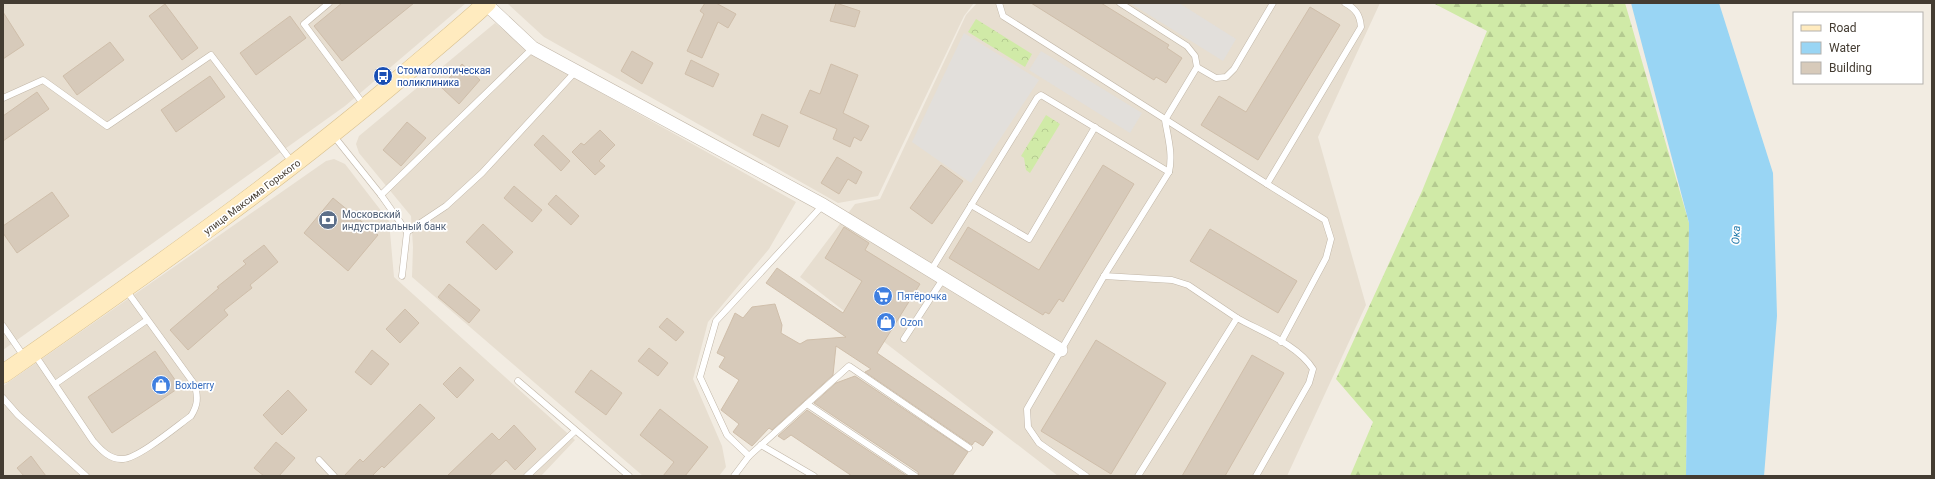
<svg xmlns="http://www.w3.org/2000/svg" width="1935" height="479" font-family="Roboto,sans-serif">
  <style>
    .residential { fill: #e7ded0 }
    .forest { fill: url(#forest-firs) }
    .park { fill: url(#park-crowns) }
    .parking { fill: #e2dfdb }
    .water { fill: #99d5f4 }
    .building { fill: #d7caba; stroke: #cfbeaa }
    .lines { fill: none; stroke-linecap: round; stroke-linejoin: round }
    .lane-casing { stroke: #c1b6a7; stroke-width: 7 }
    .street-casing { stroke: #c1b6a7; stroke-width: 14 }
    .secondary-casing { stroke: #d9c190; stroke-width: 19 }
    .lane { stroke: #fff; stroke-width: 6 }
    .street { stroke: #fff; stroke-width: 13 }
    .secondary { stroke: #ffebbf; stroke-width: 18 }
    .labels { text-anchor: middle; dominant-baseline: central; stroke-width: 3.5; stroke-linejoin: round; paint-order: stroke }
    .transit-label { font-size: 10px; fill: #164399; stroke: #fff; text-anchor: start }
    .street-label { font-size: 10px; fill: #443c32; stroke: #fff }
    .service-label { font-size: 10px; fill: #4e5e75; stroke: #fff; text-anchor: start }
    .shop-label { font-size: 10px; fill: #366cbe; stroke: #fff; text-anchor: start }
    .water-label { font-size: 11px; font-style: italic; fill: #257cad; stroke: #fff }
  </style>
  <defs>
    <pattern id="forest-firs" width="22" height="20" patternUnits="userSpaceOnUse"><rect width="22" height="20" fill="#d0eaa7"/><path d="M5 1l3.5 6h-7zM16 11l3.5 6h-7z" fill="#b4ca90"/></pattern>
    <pattern id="park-crowns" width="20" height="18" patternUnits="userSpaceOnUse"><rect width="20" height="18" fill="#d0eaa7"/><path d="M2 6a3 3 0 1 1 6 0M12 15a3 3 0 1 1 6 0" fill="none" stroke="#b4ca90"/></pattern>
  </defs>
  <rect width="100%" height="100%" fill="#f2ece2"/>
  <g class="residential">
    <polygon points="3,3 466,3 345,106 3,350"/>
    <polygon points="509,3 974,3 964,16 878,196 838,203 544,37 508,4"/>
    <polygon points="977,3 1380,3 1318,137 1366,305 1287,476 1058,476 800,277 855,204 880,199 966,15"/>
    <polygon points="495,23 535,56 796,202 769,249 708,322 693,379 722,446 726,467 719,476 643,476 412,277 413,247 411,216 359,153 356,144 359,136"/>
    <polygon points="334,159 345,164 389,221 394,277 575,440 541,476 3,476 3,386 326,161"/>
  </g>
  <polygon class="forest" points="1433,3 1625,3 1689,223 1686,476 1350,476 1373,422 1336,379 1422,191 1487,31"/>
  <g class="park">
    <polygon points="976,19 1032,54 1025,67 968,32"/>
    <polygon points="1046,115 1060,124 1030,173 1026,170 1024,158 1021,156"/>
  </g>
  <g class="parking">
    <polygon points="1130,3 1179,3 1236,39 1223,61"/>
    <polygon points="964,33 1039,80 971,183 912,142"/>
    <polygon points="1041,51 1142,113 1130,133 1029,70"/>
  </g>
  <polygon class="water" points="1631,3 1719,3 1773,173 1777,316 1764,476 1686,476 1689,223"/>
  <g class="building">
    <polygon points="342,3 414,3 342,61 314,26"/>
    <polygon points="705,3 716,3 736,14 728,28 718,22 702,58 687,51 704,14 700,11"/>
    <polygon points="836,3 860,11 855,27 830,21"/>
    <polygon points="1031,3 1101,3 1169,45 1167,48 1182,58 1166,83 1156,77 1154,80"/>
    <polygon points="165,4 198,48 182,60 149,16"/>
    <polygon points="1310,7 1340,25 1258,160 1201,125 1219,96 1246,112"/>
    <polygon points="3,12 24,45 3,59"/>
    <polygon points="290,16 306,38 256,75 240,53"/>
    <polygon points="110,42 124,60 77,95 63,76"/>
    <polygon points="632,51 653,63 642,84 621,71"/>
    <polygon points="691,60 719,74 713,87 685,74"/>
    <polygon points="462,64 480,80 459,104 441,87"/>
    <polygon points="831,64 858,75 843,113 869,126 861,141 854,137 850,147 833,139 837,129 800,113 810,90 820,94"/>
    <polygon points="210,76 225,97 176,132 161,110"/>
    <polygon points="37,92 49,109 3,141 3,116"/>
    <polygon points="762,114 788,126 779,147 753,135"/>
    <polygon points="407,122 426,138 401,166 383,150"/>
    <polygon points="600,130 615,145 599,161 605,166 595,175 572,152 581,143 584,145"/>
    <polygon points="543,135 570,161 561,171 534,145"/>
    <polygon points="837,157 862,172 856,184 848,179 839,194 821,183"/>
    <polygon points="941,165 963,181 932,224 910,208"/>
    <polygon points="1103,165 1134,184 1063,302 1059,299 1049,314 1045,312 1043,315 949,258 968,227 1039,270"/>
    <polygon points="514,186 542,210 532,222 504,198"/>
    <polygon points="52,192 69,216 17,253 3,233 3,226"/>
    <polygon points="556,195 579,216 571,225 548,204"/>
    <polygon points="333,198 378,235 348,271 304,233"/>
    <polygon points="483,224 513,252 496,270 466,242"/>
    <polygon points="844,227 869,243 865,250 920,284 877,353 993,432 983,446 975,441 972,445 865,372 871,369 836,346 833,375 772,430 769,428 752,446 733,432 739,424 721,410 739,380 719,367 725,357 717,353 735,313 743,318 752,307 775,304 782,325 781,333 800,344 807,340 846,337 766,283 777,268 843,313 862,281 825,258"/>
    <polygon points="1210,229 1297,281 1278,313 1190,261"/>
    <polygon points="264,245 278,262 250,285 252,288 224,310 228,315 188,350 170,330 219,288 217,287 246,264 243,261"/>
    <polygon points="449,284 480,310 469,323 438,297"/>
    <polygon points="405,309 419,323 400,343 386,329"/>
    <polygon points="667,318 684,332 676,341 659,327"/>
    <polygon points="1096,340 1166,383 1111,474 1041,431"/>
    <polygon points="649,348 668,363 658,376 638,361"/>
    <polygon points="372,350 389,364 371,385 355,372"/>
    <polygon points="155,351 180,387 112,433 88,397"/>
    <polygon points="1252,355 1284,373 1225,476 1182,476"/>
    <polygon points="460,367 474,380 457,398 443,384"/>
    <polygon points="591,370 622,393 606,415 575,392"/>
    <polygon points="855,376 968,452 952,476 919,476 918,472 814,403 836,383"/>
    <polygon points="288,390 307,410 282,435 263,415"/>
    <polygon points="420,404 435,418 384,468 382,466 372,476 344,476 360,459 363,462"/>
    <polygon points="660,409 708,447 685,476 663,476 674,462 640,435"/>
    <polygon points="807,410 907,476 852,476 791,435 784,440 778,436"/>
    <polygon points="514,425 536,449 515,470 506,460 489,476 447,476 492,433 499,440"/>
    <polygon points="276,442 295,458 279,476 264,476 254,468"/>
    <polygon points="31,456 46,476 24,476 17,468"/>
  </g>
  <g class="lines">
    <defs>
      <g id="lane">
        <polyline points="329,3 304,24 364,105"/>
        <path d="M999,3L1003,16L1267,184L1361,27C1360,15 1356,9 1345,3"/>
        <polyline points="1197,67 1216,78 1226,77 1234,69 1273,3"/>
        <polyline points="3,98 43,80 107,126 211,55 292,162"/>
        <polyline points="333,135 381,195 407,232 402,276"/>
        <polyline points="1267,184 1325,220 1331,239 1326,258 1281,342"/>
        <polyline points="381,195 533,48"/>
        <polyline points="823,205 716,321 700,377 727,435 749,456 849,366 969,448"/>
        <polyline points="971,205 1029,239 1095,127"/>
        <polyline points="407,232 446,206 482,173 576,71"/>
        <polyline points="930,272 1037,98 1041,95 1169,172"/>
        <polyline points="1104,276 1172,280 1188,285 1237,318"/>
        <polyline points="3,326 25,358"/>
        <polyline points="904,339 943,279"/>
        <path d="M35,355L93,441C101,450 110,460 123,459C139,458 177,426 191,416C198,405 198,398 195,385L126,290"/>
        <polyline points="518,381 629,476"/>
        <polyline points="55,384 147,320"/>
        <polyline points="3,398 18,415 86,476"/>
        <polyline points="807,404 915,476"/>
        <polyline points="761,445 814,476"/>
        <polyline points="319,460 334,476"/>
        <polyline points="527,476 575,431"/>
        <polyline points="734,476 749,456"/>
        <path d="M1086,476L1039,443L1028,427L1027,409L1104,276L1169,172C1173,154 1168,138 1165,120L1197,67L1195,56L1187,46L1120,3"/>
        <path d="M1138,476L1237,318C1262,332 1297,344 1313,369L1309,383L1256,476"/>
      </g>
      <polyline id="street" points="486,4 533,48 823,205 1061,350"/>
      <path id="secondary" d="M3,374C141,278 278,182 406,73C433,50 461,27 487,3"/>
    </defs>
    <use href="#lane" class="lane-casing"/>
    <use href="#street" class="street-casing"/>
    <use href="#secondary" class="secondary-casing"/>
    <use href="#lane" class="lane"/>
    <use href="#street" class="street"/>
    <use href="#secondary" class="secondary"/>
  </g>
  <defs>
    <symbol id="bus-disc" viewBox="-11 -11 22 22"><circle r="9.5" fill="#1a4fb4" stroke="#fff"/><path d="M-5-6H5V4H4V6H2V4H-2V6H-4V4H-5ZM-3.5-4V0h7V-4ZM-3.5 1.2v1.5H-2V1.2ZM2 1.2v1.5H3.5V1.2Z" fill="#fff"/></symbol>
    <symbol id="bank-disc" viewBox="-11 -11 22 22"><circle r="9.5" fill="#5c6f8a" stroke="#fff"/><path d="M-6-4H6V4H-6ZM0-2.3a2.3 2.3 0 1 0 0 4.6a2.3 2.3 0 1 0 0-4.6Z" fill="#fff"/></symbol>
    <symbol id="supermarket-disc" viewBox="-11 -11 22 22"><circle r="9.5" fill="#3f7fe0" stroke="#fff"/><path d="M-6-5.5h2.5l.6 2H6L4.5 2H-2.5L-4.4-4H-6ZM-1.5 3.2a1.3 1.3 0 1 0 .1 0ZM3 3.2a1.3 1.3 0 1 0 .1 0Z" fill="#fff"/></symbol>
    <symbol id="shop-disc" viewBox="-11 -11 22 22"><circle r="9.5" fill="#3f7fe0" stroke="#fff"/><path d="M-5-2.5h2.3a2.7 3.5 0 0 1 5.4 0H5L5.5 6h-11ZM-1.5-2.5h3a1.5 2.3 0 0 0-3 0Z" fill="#fff"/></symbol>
  </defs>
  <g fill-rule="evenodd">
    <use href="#bus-disc" x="372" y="65" width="22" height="22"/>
    <use href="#bank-disc" x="317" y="209" width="22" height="22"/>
    <use href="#supermarket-disc" x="872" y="285" width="22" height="22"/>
    <use href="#shop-disc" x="875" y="311" width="22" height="22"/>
    <use href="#shop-disc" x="150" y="374" width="22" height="22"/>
  </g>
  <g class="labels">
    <g class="transit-label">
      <text x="397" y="70">Стоматологическая<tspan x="397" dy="12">поликлиника</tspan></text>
    </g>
    <g class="street-label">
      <text transform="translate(252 197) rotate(-37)">улица Максима Горького</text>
    </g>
    <g class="service-label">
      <text x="342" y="214">Московский<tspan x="342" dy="12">индустриальный банк</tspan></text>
    </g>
    <g class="shop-label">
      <text x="897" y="296">Пятёрочка</text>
      <text x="900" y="322">Ozon</text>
      <text x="175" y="385">Boxberry</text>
    </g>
    <g class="water-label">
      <text transform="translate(1736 235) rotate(-88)">Ока</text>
    </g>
  </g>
  <rect width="1935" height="479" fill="none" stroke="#443c32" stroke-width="8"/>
  <rect x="1793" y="12" width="130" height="72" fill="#ffffff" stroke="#b4b1ad"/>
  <rect x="1801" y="25" width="20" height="6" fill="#ffebbf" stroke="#b4b1ad"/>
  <text x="1829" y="32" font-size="12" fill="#443c32">Road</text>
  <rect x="1801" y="42" width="20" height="12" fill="#99d5f4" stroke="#b4b1ad"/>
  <text x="1829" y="52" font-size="12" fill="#443c32">Water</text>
  <rect x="1801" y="62" width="20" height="12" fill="#d7caba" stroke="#b4b1ad"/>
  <text x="1829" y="72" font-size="12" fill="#443c32">Building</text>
</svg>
